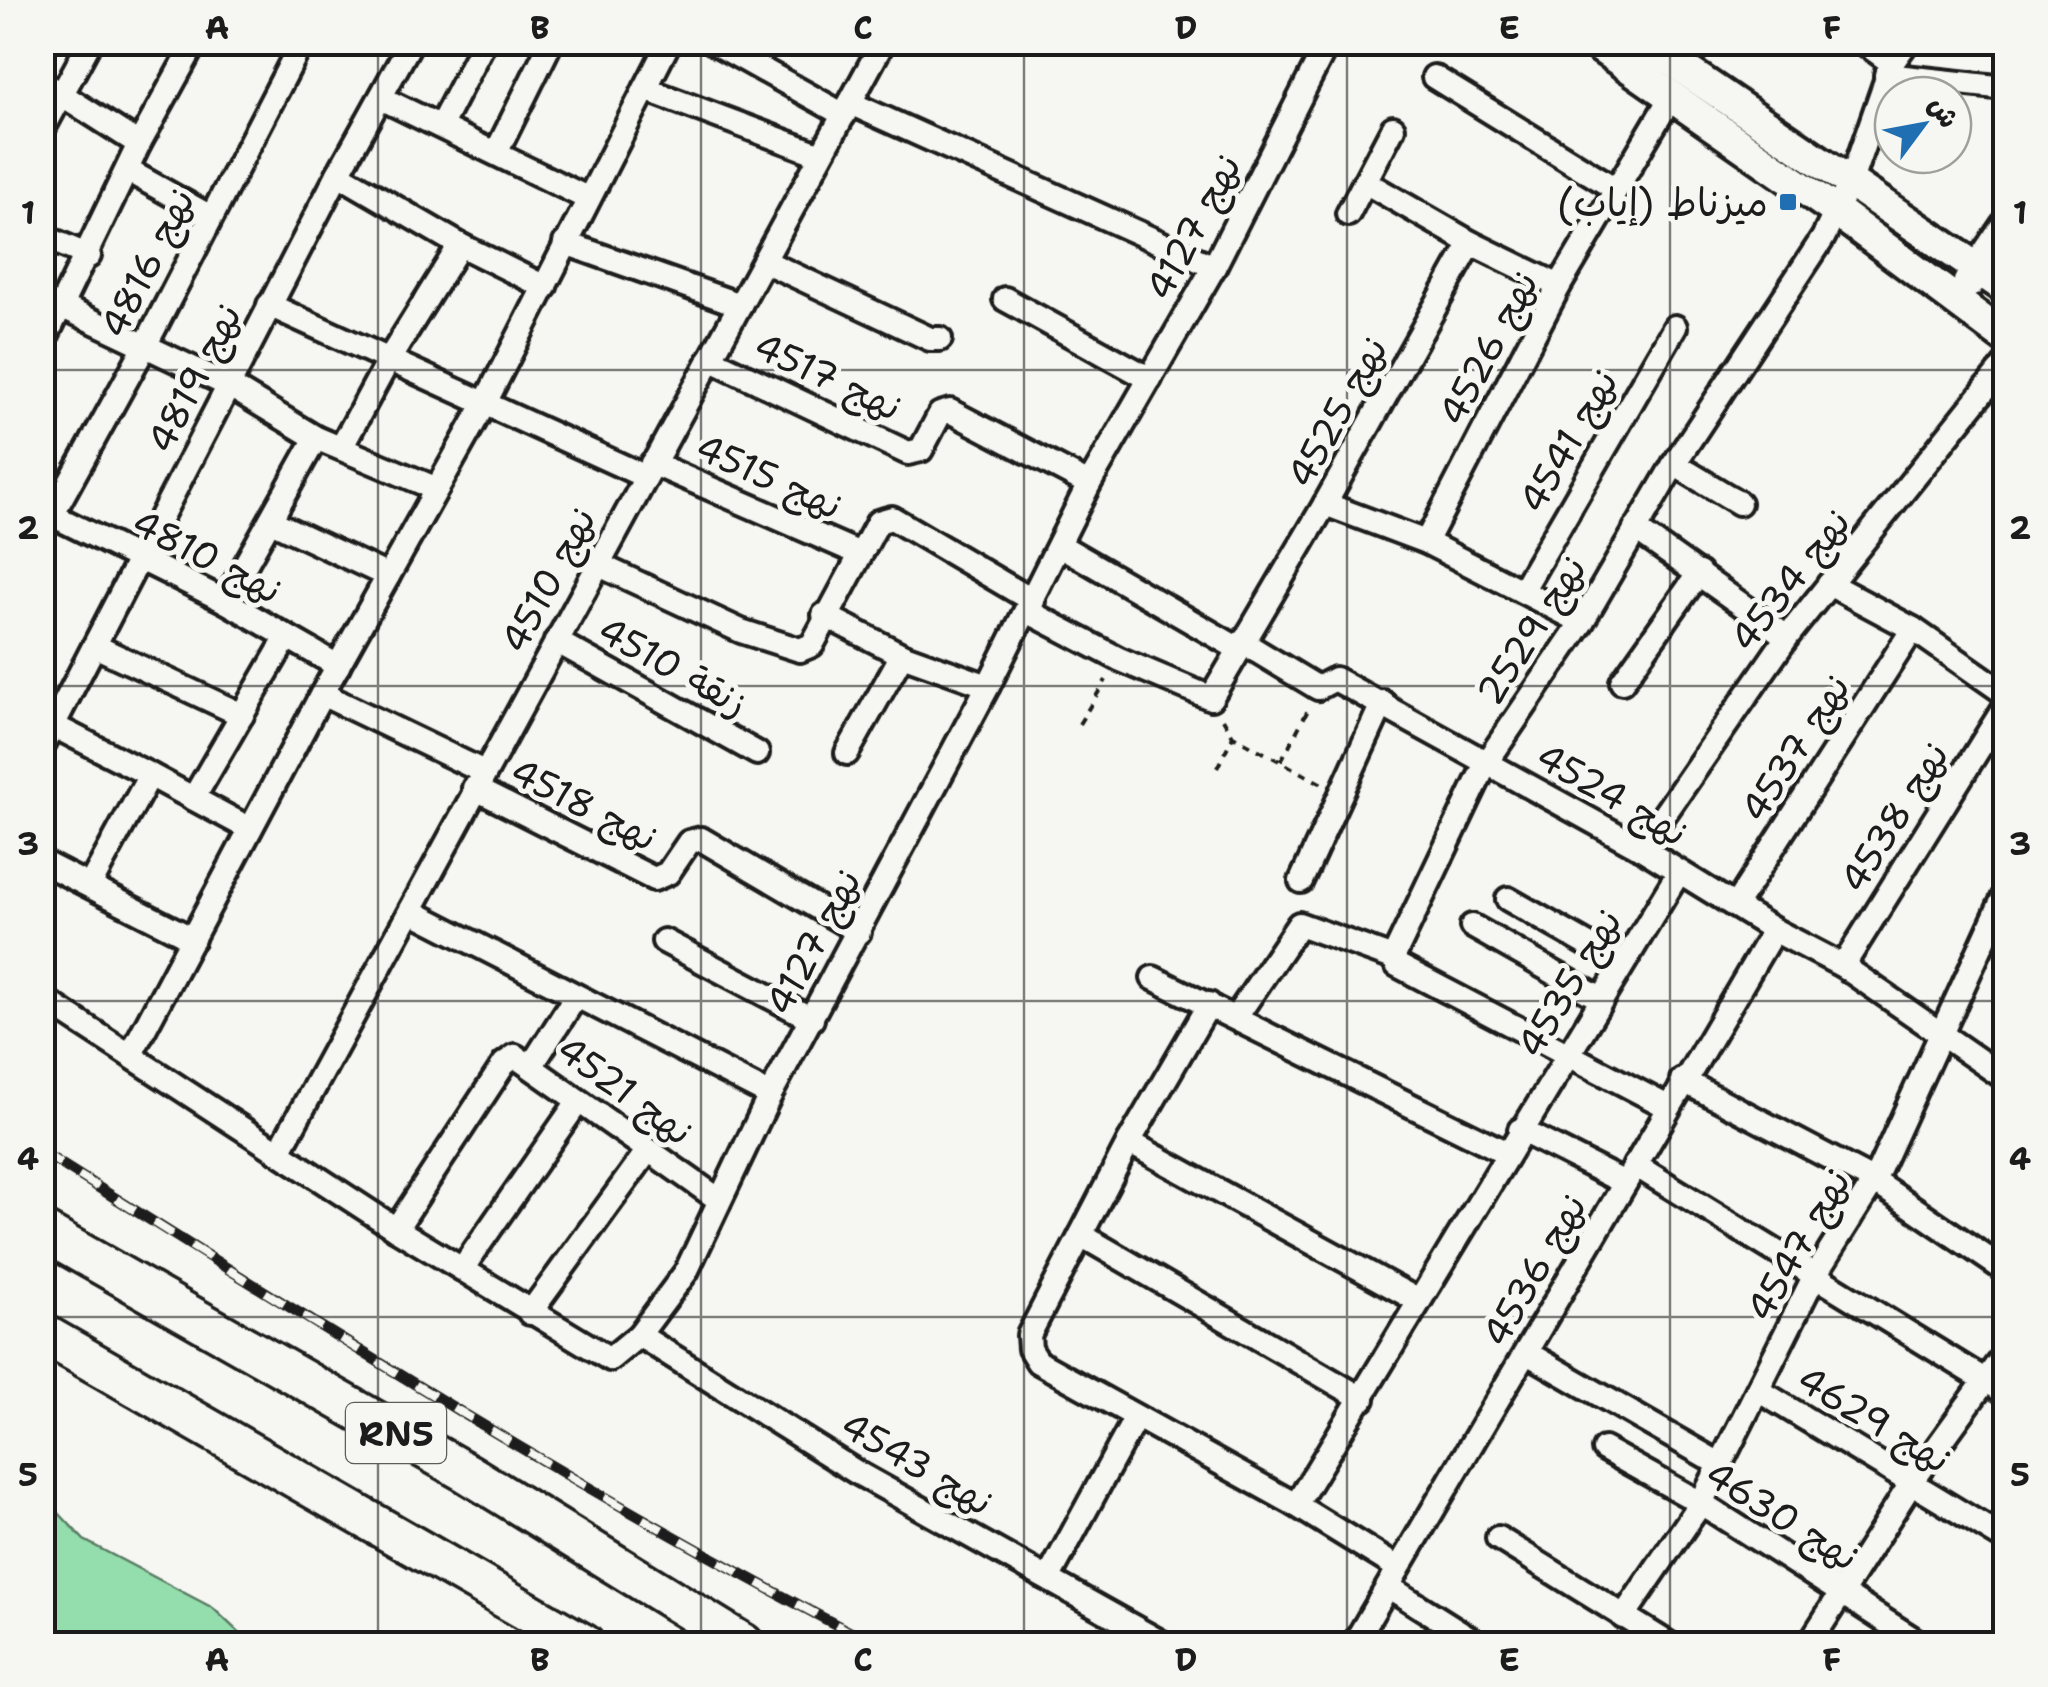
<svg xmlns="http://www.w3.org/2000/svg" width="2048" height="1687" font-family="'Shantell Sans','Playpen Sans Arabic',sans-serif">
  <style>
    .green { fill: #94ddac; stroke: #587c64; stroke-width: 2.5 }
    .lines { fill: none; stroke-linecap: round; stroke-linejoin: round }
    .minor-casing { stroke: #1c1c1c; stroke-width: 30 }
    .secondary-casing { stroke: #1c1c1c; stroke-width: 38 }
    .trunk-casing { stroke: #1c1c1c; stroke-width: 45 }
    .path { stroke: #1c1c1c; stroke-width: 4; stroke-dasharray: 8 8; stroke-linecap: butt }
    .minor { stroke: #f6f6f2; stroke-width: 22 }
    .secondary { stroke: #f6f6f2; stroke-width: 30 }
    .trunk { stroke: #f6f6f2; stroke-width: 38 }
    .rail-casing { stroke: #1c1c1c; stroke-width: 11 }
    .rail { stroke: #f6f6f2; stroke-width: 8; stroke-dasharray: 22; stroke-linecap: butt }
    .grid { fill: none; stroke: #1c1c1c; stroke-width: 2.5; stroke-opacity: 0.55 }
    .poi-dot { fill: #1f6fb2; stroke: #f6f6f2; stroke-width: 4 }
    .labels { text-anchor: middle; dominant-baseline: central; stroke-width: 10; stroke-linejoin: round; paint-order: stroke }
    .shield { fill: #f6f6f2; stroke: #5d5d5c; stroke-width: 2.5 }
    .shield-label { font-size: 35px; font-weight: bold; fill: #1c1c1c }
    .poi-label { font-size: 38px; fill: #1c1c1c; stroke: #f6f6f2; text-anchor: end }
    .street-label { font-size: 38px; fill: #1c1c1c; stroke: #f6f6f2 }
    .neatline { fill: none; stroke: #1c1c1c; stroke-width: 4 }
    .grid-label { font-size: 32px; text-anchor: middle; font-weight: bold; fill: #1c1c1c }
  </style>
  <rect width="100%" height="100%" fill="#f6f6f2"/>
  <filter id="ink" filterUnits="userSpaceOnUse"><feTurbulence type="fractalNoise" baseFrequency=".01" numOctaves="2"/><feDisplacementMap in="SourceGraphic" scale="20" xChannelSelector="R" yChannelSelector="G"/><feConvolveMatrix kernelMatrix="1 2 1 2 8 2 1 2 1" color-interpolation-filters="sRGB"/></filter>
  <g filter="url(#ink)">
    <polygon class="green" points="43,1496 84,1540 213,1608 251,1644 43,1644"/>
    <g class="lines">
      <defs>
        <g id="minor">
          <polyline points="713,42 844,115"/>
          <polyline points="1892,63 1907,42"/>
          <polyline points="1886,75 2006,88"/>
          <polyline points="1434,77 1614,188"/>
          <polyline points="42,82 139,144"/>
          <polyline points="645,89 821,155"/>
          <polyline points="381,98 587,198"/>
          <polyline points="850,103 1214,267"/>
          <polyline points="441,125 484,42"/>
          <polyline points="42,131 90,42"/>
          <polyline points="496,153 551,42"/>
          <polyline points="127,170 209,216"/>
          <polyline points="338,174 460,245 545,287"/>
          <polyline points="1365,182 1471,243"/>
          <polyline points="1348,214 1393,128"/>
          <polyline points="42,236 89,256"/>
          <polyline points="565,243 740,305"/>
          <polyline points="764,261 930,339 940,339"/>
          <polyline points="1005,299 1150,379"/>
          <polyline points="269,305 644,476"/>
          <polyline points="63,307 230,386 316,438 437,489"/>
          <polyline points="42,345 139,144 195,42"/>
          <polyline points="710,359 908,453 921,450 940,414 950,411 1089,484"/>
          <polyline points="341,448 388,361 460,245"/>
          <polyline points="652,463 858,553"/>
          <polyline points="1674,464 1739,503"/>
          <polyline points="1325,504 1426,542 1582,622"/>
          <polyline points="42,510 225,601 338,666"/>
          <polyline points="52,515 145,346 302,42"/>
          <polyline points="271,521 388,576"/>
          <polyline points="1635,529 1787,637"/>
          <polyline points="1426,542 1559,286 1671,97"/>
          <polyline points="1061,546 1237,648"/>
          <polyline points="597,564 741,631 800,650 812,645 878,522 892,518 1033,601"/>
          <polyline points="1829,584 1913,629 2006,694"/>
          <polyline points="1522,591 1675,327"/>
          <polyline points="225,601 316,438"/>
          <polyline points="1027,611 1119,659 1211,698 1325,504 1471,243 1559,286"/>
          <polyline points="824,615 902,655 988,686"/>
          <polyline points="556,641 757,753"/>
          <polyline points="1242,642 1318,688 1335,679 1641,848 1774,930 1843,966 2006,1079"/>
          <polyline points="95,646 242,715"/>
          <polyline points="1622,682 1699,573"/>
          <polyline points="322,694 484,772"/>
          <polyline points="54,726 150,775"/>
          <polyline points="42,747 338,174 411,42"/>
          <polyline points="847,753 902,655"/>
          <polyline points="474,788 654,879 668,873 689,842 701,839 859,932"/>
          <polyline points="193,799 287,637"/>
          <polyline points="1641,848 1787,637 2006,363"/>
          <polyline points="42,862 193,939"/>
          <polyline points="1301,881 1383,702"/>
          <polyline points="90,885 150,775 250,829"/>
          <polyline points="1508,899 1620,963"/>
          <polyline points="1735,906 1913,629"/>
          <polyline points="411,911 770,1095"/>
          <polyline points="1472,926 1599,998"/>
          <polyline points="664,941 812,1019"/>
          <polyline points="1843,966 2006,705"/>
          <polyline points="1153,978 1507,1153"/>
          <polyline points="42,998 396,1229 610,1359 639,1335 686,1272 770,1095 988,686 1089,484 1214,267 1328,42"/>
          <polyline points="1209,1004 1129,1142 1029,1335 1030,1349 1038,1362 1296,1505 1398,1568"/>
          <polyline points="1236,1017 1299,924 1393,958"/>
          <polyline points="131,1054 322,694 486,401 669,42"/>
          <polyline points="532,1065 576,996"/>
          <polyline points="1682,1080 1874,1181 2006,1271"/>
          <polyline points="1668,1107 1397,965 1393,958 1486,763 1582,622 1674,464 1823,238 1851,181 1892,63 1863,42"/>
          <polyline points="1520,1130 1625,1183"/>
          <polyline points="1129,1142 1419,1301"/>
          <polyline points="279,1152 883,42"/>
          <polyline points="1635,1165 2006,1393"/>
          <polyline points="396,1229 504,1064 515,1056 718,1199"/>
          <polyline points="1081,1235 1363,1399"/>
          <polyline points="462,1269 577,1103"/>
          <polyline points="530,1313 646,1153"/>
          <polyline points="639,1335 856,1472 1164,1644"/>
          <polyline points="1527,1353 1718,1463"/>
          <polyline points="1758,1390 2006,1540"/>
          <polyline points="1604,1449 1701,1503 1921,1644"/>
          <polyline points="1296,1505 1679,872"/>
          <polyline points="1498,1538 1669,1644"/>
          <polyline points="1049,1577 1136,1417"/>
          <polyline points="1389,1587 1479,1644"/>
          <polyline points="1623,1617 1701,1503 1815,1275 1874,1181 2006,892"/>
          <polyline points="1354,1644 1774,930"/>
          <polyline points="1809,1644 1912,1482 2006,1352"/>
        </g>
        <g id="secondary">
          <polyline points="1593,42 1836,211 2006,338"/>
          <polyline points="1644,42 2006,288"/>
          <polyline points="1969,282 2006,227"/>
        </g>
        <g id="trunk">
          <polyline points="42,1231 467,1473 744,1644"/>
          <polyline points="42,1333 584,1644"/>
        </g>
      </defs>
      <use href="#minor" class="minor-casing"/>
      <use href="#secondary" class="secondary-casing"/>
      <use href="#trunk" class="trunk-casing"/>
      <g class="path">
        <polyline points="1223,719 1233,736 1322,784"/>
        <polyline points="1079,724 1106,680"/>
        <polyline points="1281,761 1308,710"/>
        <polyline points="1217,768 1233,736"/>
      </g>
      <use href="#minor" class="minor"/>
      <use href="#secondary" class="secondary"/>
      <use href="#trunk" class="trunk"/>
      <defs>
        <path id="rail" d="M42,1152C315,1324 587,1496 873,1644"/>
      </defs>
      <use href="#rail" class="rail-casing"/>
      <use href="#rail" class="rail"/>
    </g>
  </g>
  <path class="grid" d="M378,42V1644M701,42V1644M1024,42V1644M1347,42V1644M1670,42V1644M42,370H2006M42,686H2006M42,1001H2006M42,1317H2006"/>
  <rect class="poi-dot" x="1778" y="192" width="20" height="20" rx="5"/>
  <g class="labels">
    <rect class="shield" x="346" y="1403" width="100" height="60" rx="8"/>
    <g class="shield-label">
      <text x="396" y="1433">RN5</text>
    </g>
    <g class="poi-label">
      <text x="1768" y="202">ميزناط (إياب)</text>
    </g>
    <g class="street-label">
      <text transform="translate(1193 227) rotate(-62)">نهج 4127</text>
      <text transform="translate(147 263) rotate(-63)">نهج 4816</text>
      <text transform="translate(1488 348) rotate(-62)">نهج 4526</text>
      <text transform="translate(828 376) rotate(25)">نهج 4517</text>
      <text transform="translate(194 378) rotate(-63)">نهج 4819</text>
      <text transform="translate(1337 412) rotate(-61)">نهج 4525</text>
      <text transform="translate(1568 441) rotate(-60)">نهج 4541</text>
      <text transform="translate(769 476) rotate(24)">نهج 4515</text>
      <text transform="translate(207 556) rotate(27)">نهج 4810</text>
      <text transform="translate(548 580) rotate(-62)">نهج 4510</text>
      <text transform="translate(1790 580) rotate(-52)">نهج 4534</text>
      <text transform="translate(1531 630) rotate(-57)">نهج 2529</text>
      <text transform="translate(673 666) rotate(29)">زنقة 4510</text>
      <text transform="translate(1795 748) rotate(-57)">نهج 4537</text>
      <text transform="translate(1612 794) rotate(30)">نهج 4524</text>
      <text transform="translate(584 804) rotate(27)">نهج 4518</text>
      <text transform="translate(1894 817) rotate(-58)">نهج 4538</text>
      <text transform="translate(813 942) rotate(-62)">نهج 4127</text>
      <text transform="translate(1569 983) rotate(-59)">نهج 4535</text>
      <text transform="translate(625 1090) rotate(36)">نهج 4521</text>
      <text transform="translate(1798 1245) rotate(-60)">نهج 4547</text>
      <text transform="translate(1534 1270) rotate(-60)">نهج 4536</text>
      <text transform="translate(1874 1419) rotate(31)">نهج 4629</text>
      <text transform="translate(917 1463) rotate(30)">نهج 4543</text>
      <text transform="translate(1782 1515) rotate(32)">نهج 4630</text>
    </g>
  </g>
  <rect width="2048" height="1687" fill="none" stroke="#f6f6f2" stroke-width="110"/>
  <g transform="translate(1923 125) rotate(58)"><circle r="48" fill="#f6f6f2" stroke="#9f9f9c" stroke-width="2.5"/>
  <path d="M0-8L18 38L0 25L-18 38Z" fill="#1f6fb2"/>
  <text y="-15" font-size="28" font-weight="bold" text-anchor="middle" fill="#1c1c1c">ش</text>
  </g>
  <rect x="55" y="55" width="1938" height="1577" class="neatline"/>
  <g class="grid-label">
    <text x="217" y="39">A</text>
    <text x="540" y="39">B</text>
    <text x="863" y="39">C</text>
    <text x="1186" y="39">D</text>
    <text x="1509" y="39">E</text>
    <text x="1832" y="39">F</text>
    <text x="28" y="224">1</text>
    <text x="2020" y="224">1</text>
    <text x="28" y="539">2</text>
    <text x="2020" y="539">2</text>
    <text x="28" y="855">3</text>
    <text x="2020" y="855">3</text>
    <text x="28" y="1170">4</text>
    <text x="2020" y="1170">4</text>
    <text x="28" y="1486">5</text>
    <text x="2020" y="1486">5</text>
    <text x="217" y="1671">A</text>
    <text x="540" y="1671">B</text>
    <text x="863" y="1671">C</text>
    <text x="1186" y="1671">D</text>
    <text x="1509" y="1671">E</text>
    <text x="1832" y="1671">F</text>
  </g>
</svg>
